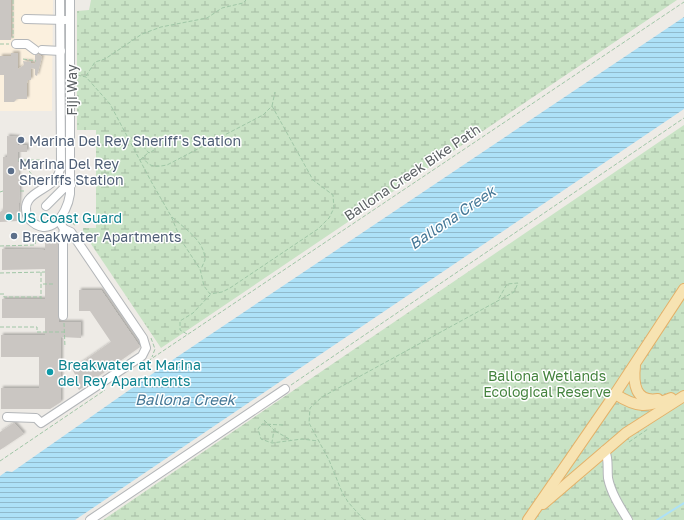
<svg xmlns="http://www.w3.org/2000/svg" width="684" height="520" font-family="'Golos Text',sans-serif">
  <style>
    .commercial { fill: #fbf0de }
    .wetland { fill: url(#wetland-marsh) }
    .water { fill: url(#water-rules) }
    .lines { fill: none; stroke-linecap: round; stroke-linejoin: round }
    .stream { stroke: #ade1f7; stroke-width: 2 }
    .building { fill: #cac6c2; filter: url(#shadow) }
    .minor-casing { stroke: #b3b6b9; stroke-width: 10 }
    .major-casing { stroke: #e4b169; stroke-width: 12 }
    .path { stroke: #a0c6a6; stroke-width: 1; stroke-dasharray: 4 2; stroke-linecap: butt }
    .minor { stroke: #fff; stroke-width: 8 }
    .major { stroke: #f7e3b2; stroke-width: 10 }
    .service-dot { fill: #5c6f8a; stroke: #fff; stroke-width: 1.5 }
    .culture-dot { fill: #0f9aa8; stroke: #fff; stroke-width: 1.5 }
    .labels { text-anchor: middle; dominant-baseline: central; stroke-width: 3; stroke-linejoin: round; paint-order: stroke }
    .street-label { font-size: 14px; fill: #5d6265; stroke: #fff }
    .service-label { font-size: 14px; fill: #4e5e75; stroke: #fff; text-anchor: start }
    .culture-label { font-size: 14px; fill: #0d838f; stroke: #fff; text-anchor: start }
    .park-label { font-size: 14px; fill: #44833e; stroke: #fff }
    .water-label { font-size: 15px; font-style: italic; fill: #457897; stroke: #fff }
  </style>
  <defs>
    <pattern id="wetland-marsh" width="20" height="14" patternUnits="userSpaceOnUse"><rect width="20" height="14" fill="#c9e3c5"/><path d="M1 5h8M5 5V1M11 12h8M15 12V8" fill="none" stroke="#a6bba4"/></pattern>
    <pattern id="water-rules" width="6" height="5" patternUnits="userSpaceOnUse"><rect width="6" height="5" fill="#ade1f7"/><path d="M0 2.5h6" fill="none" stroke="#90bacc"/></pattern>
    <filter id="shadow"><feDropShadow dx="2" dy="-2" stdDeviation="1" flood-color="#0004"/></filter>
  </defs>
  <rect width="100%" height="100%" fill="#eeebe6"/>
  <polygon class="commercial" points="0,0 53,0 52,111 0,111"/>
  <g class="wetland">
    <polygon points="91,0 677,0 161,348 83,232 83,228 96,228 96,130 77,130 77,11 89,10"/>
    <polygon points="684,125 684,520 103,520"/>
  </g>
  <polygon class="water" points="684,17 684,109 75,520 0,520 0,476 7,471 12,472 165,365"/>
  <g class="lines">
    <polyline class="stream" points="657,520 684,503"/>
  </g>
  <g class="building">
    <rect x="0" y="0" width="11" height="40"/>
    <polygon points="11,53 18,53 18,69 24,65 23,61 28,62 31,61 31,63 35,64 35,55 38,54 42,57 37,76 35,75 35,69 31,68 31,80 28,80 27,83 27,99 17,99 14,102 4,102 4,75 0,75 0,56 11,56"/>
    <polygon points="7,136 18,137 18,145 27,145 27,152 18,152 18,162 26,162 26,170 18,170 19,180 24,180 24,185 20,185 18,221 0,222 0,212 3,210 3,157 7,157"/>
    <polygon points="45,237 58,238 58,316 59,322 81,322 81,338 61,337 61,402 50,409 1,409 1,388 39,388 39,357 1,357 1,335 45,335 45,318 2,318 2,299 45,299 45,269 2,270 2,249 45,250"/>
    <polygon points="79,290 101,290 140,347 79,390 72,379 76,376 72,369 111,342 90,311 79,311"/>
    <polygon points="14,423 24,434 0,450 0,432"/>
  </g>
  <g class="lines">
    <defs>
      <g id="minor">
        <path d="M60,0L61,163C60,169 60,174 56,178C47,192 18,193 28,218C49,241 67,215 70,194V0"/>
        <polyline points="26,19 65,20"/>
        <polyline points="16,44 27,44 35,50"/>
        <polyline points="42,50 61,51"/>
        <polyline points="46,206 63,189 71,185"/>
        <polyline points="63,316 63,234 64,229"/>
        <polyline points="7,417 36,418 41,423 142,356 146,348 143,338 71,232 64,229 59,221"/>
        <path d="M605,450C609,459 607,468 608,478C611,493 620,507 628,520"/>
        <polyline points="90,520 285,389"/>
      </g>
      <g id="major">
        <path d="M635,366C633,383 635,403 658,399"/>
        <path d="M615,394C637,408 647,408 671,398"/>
        <polyline points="543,504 626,433 684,396"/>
        <polyline points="528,520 615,394 684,289"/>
      </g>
    </defs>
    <use href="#minor" class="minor-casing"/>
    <use href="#major" class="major-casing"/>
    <g class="path">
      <polyline points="13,0 13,38"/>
      <polyline points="0,44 9,44"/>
      <polyline points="23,59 36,61"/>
      <path d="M77,75L86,77L110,104L152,183L171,216L181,240L200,269L204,286L210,294L222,292L230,288L318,229L329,218L334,208L333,195L313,180L272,106L263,115L167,165C156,167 149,168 143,157"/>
      <polyline points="86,76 95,62 105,59 142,34 161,27 207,18 222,8 243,3 246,0"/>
      <polyline points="272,106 275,92"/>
      <polyline points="132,143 141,144 149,153 154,150"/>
      <polyline points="18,160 41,160"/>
      <polyline points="26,160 27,168 32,175"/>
      <polyline points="140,160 148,153"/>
      <polyline points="20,191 26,191"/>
      <polyline points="0,192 3,191"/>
      <polyline points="69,217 75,226"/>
      <path d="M172,217C185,229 205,241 205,260L201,269"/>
      <polyline points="0,246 35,245 37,233"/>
      <polyline points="41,272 41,299"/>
      <polyline points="0,273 45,272"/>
      <polyline points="43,284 55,284"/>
      <polyline points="0,294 4,294 4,297 41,297"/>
      <polyline points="64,323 65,347"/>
      <polyline points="0,327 37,327 37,332 65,332"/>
      <polyline points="187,334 180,330 180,321 193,313 210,295"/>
      <polyline points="151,338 155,349 152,357"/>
      <polyline points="148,361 684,2"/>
      <polyline points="291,385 684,118"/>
      <polyline points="264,420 274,430 272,442"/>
      <polyline points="283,425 262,424 258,429 261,439 272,443 302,439 318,441"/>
      <polyline points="275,431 291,440"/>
      <polyline points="629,442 648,429"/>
      <polyline points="0,461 105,390"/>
      <polyline points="364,520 348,502 342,492 329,460 309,423 310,408 322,397 514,292 518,283 507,284 498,300"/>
    </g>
    <use href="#minor" class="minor"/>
    <use href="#major" class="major"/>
  </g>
  <g class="service-dot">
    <circle cx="21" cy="140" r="4"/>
    <circle cx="11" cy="171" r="4"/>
    <circle cx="14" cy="236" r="4"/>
  </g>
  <g class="culture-dot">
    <circle cx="9" cy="217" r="4"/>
    <circle cx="50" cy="372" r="4"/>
  </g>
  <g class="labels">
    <g class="street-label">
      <text transform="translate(71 90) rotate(-90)">Fiji Way</text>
      <text transform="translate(412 172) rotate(-34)">Ballona Creek Bike Path</text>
    </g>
    <g class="service-label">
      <text x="29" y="140">Marina Del Rey Sheriff's Station</text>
      <text x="19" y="163">Marina Del Rey<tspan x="19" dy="16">Sheriffs Station</tspan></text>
      <text x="22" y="236">Breakwater Apartments</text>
    </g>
    <g class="culture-label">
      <text x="17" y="217">US Coast Guard</text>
      <text x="58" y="364">Breakwater at Marina<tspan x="58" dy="16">del Rey Apartments</tspan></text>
    </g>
    <g class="park-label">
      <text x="547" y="375">Ballona Wetlands<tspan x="547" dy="16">Ecological Reserve</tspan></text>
    </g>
    <g class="water-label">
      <text transform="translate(452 217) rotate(-34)">Ballona Creek</text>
      <text x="185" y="399">Ballona Creek</text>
    </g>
  </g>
</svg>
